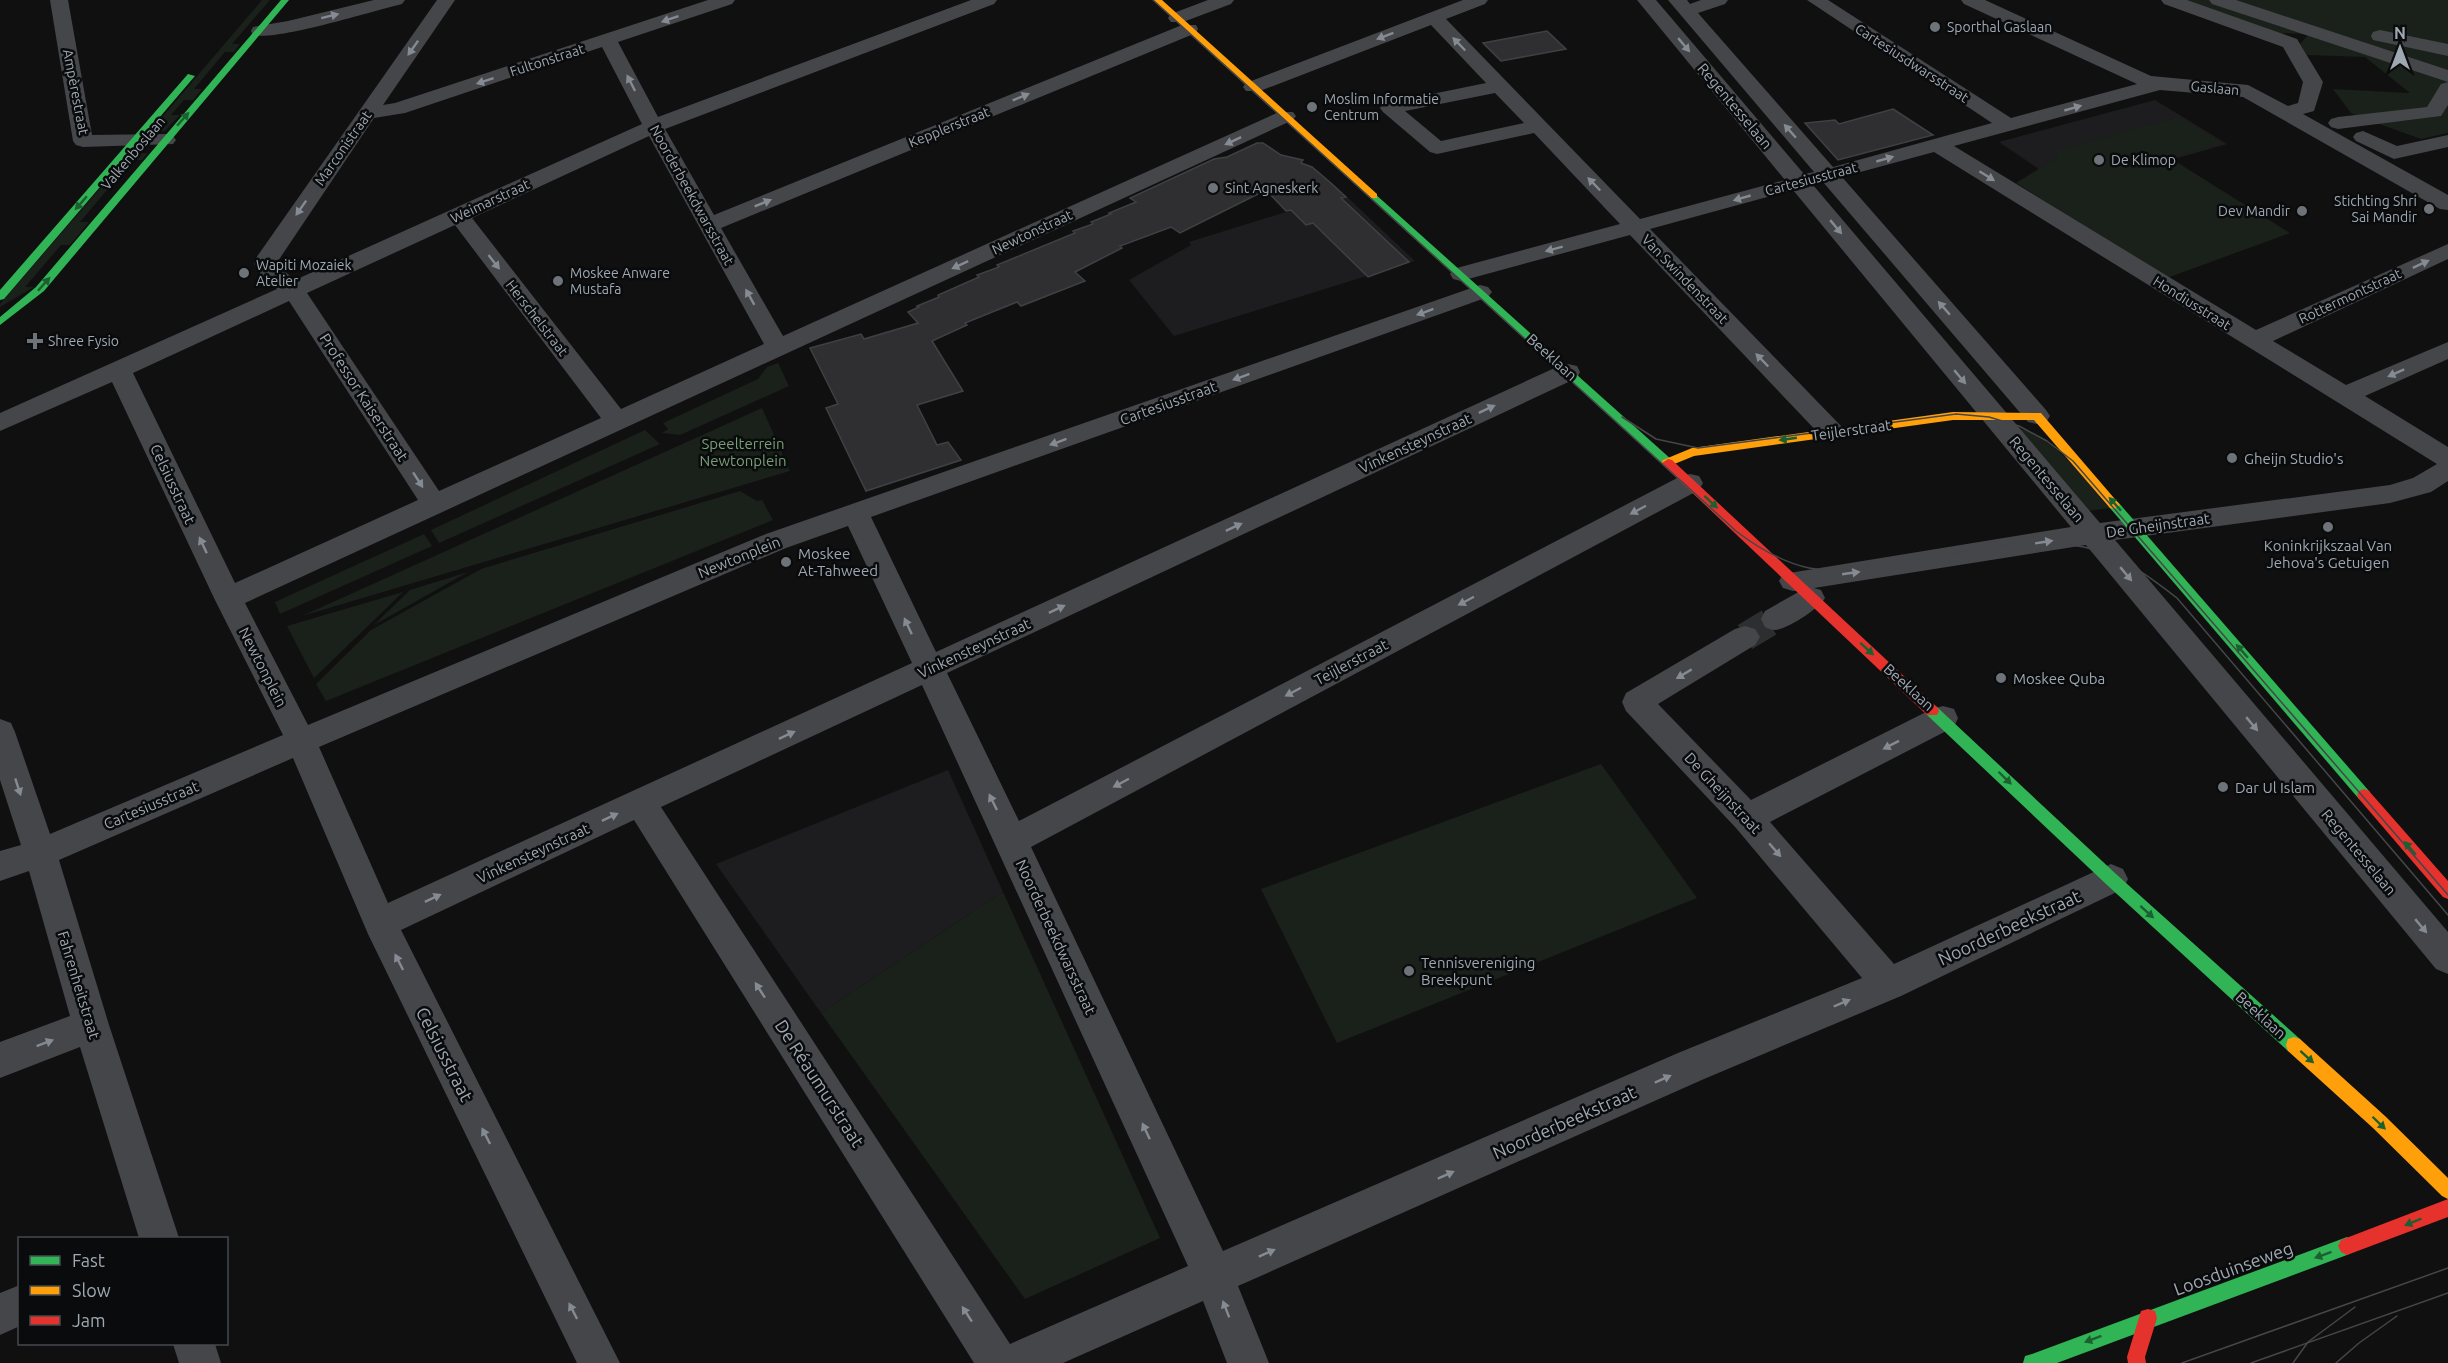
<svg xmlns="http://www.w3.org/2000/svg" width="2448" height="1363" font-family="Ubuntu,sans-serif">
  <style>
    .built { fill: #1d1d1f }
    .green { fill: #1a201a }
    .building { fill: #2f2f31; stroke: #3e4144; stroke-width: 1.5 }
    .lines { fill: none; stroke-linecap: round; stroke-linejoin: round }
    .street-tunnel { stroke: #2d2e30; stroke-width: 28; stroke-dasharray: 28 14; stroke-linecap: butt }
    .street { fill: #444649; fill-rule: evenodd }
    .fast { fill: #30b455; fill-rule: evenodd }
    .slow { fill: #ff9f0a; fill-rule: evenodd }
    .jam { fill: #e5322d; fill-rule: evenodd }
    .tram { stroke: #454649; stroke-width: 1.5 }
    .oneway { fill: #848b92 }
    .oneway2 { fill: #1d6030 }
    .poi-dot { fill: #6d7379; stroke: #0a0b0c; stroke-width: 2 }
    .labels { text-anchor: middle; dominant-baseline: central; stroke-width: 5; stroke-linejoin: round; paint-order: stroke }
    .far-poi-label { font-size: 14px; fill: #9fa8b2; stroke: #0a0b0c; text-anchor: start }
    .far-street-label { font-size: 14px; fill: #9fa8b2; stroke: #0a0b0c }
    .street-label { font-size: 15px; fill: #9fa8b2; stroke: #0a0b0c }
    .park-label { font-size: 15px; fill: #799f75; stroke: #0a0b0c }
    .poi-label { font-size: 15px; fill: #9fa8b2; stroke: #0a0b0c; text-anchor: start }
    .near-street-label { font-size: 18px; fill: #9fa8b2; stroke: #0a0b0c }
  </style>
  <rect width="100%" height="100%" fill="#101010"/>
  <g class="built">
    <polygon points="2155,100 2227,144 2068,189 1999,142"/>
    <polygon points="1344,194 1415,261 1174,336 1129,280 1191,245 1189,242"/>
    <polygon points="948,770 1003,892 821,1013 716,864"/>
  </g>
  <g class="green">
    <polygon points="262,0 270,0 232,44 240,44 234,52 225,52 194,89 202,89 193,100 184,100 171,115 180,115 165,131 154,133 152,129"/>
    <polygon points="2182,0 2448,0 2448,133 2421,139 2357,116 2351,113 2333,89 2410,93 2365,57 2307,55 2300,44 2309,34 2274,33"/>
    <polygon points="2179,117 2222,143 2170,158 2290,233 2167,278 2016,183 2058,157 2055,151"/>
    <polygon points="148,153 142,160 132,160 80,222 89,222 70,245 61,245 25,287 34,287 0,307 0,304 130,154"/>
    <polygon points="778,363 789,386 680,435 662,433 668,429 663,423 758,379 767,367"/>
    <polygon points="762,408 790,471 302,616"/>
    <path d="M2012,428C2050,429 2085,481 2110,508L2080,512Z"/>
    <polygon points="645,430 660,444 439,543 431,530"/>
    <polygon points="740,491 757,501 762,500 773,520 326,701 316,684 371,630 481,569"/>
    <polygon points="424,534 432,546 280,614 275,602"/>
    <polygon points="468,572 374,625 410,590"/>
    <polygon points="403,592 316,676 314,678 287,626"/>
    <polygon points="1601,764 1697,898 1337,1043 1261,889"/>
    <polygon points="1003,892 1160,1238 1025,1299 821,1013"/>
  </g>
  <g class="building">
    <polygon points="1547,31 1566,49 1501,61 1483,43"/>
    <polygon points="1893,109 1933,135 1838,160 1805,123 1835,120 1839,124"/>
    <polygon points="1257,143 1263,143 1281,155 1303,160 1301,163 1312,167 1332,184 1346,197 1341,198 1409,262 1368,277 1313,223 1306,225 1291,210 1286,211 1266,190 1180,233 1171,227 1120,246 1122,248 1075,272 1085,281 1021,306 1017,302 965,323 967,325 932,341 963,391 917,405 937,445 948,442 961,460 866,491 826,408 838,404 810,348 861,334 864,339 918,323 908,312 919,307 917,306 939,297 938,295 979,277 977,275 999,267 997,265 1075,233 1073,231 1093,224 1091,222 1111,214 1109,213 1136,202 1130,198 1214,159 1227,157"/>
  </g>
  <g class="lines">
    <polyline class="street-tunnel" points="1745,637 1775,619"/>
    <g class="street">
      <polygon points="50,0 68,0 92,135 166,134 173,136 176,140 173,144 83,147 76,145 73,141"/>
      <path d="M374,0H405L402,4C372,11 278,41 253,35L251,31L253,27L288,21Z"/>
      <path d="M437,0H455L383,105L395,103L708,0H735L732,4L618,42L658,117L971,0H997L994,4L665,129L714,215L1182,25H1196L1198,29L1196,33L721,228L783,336L1279,112H1293L1296,116L1293,120L245,603L308,725L766,534L1480,285L1488,287L1492,292L1488,297L871,517L936,652L1559,366L1568,364L1577,366L1580,372L1577,378L947,673L1019,821L1681,476L1690,474L1699,476L1703,483L1699,490L1031,847L1223,1251L1678,1053L1862,978L1736,828L1626,711L1622,702L1626,693L1735,629L1745,626L1755,629L1760,637L1755,645L1658,704L1751,800L1932,709L1943,706L1954,709L1958,718L1954,727L1770,822L1894,964L2111,864L2123,869L2128,879L2123,889L1901,996L1704,1079L1238,1286L1269,1363H1227L1203,1301L1063,1363H974L634,820L401,930L620,1363H577L368,934L293,758L59,860L109,1025L179,1238H139L80,1047L0,1078V1042L70,1016L29,871L0,881V851L21,845L0,780V719L11,723L15,732L50,834L283,735L214,598L112,382L0,431V413L277,289L262,276L254,264L256,258ZM602,47L642,124L295,280L276,264L374,118L405,113ZM649,136L764,344L621,409L472,218ZM455,225L601,418L439,491L307,293ZM289,301L418,500L235,583L133,373ZM848,526L912,663L388,903L319,747L786,548ZM922,685L1188,1266L1010,1344L661,807Z"/>
      <polygon points="1208,0 1234,0 1231,4 1183,22 1171,22 1168,18 1171,14"/>
      <path d="M1463,0H1488L1485,4L1446,19L1640,219L1785,180L1637,0H1656L1804,174L1814,172L1668,0H1687L1690,4L1701,0H1728L1725,4L1698,13L1833,167L1992,123L1807,0H1828L2011,118L2137,84L1964,4L1961,0H1985L2151,76L2248,85L2288,106L2298,103L2303,82L2283,47L2164,4L2161,0H2187L2297,39L2323,82L2314,111L2303,114L2448,195V210L2440,209L2243,97L2160,90L1954,146L2256,330L2448,244V259L2273,341L2346,385L2448,342V359L2365,396L2448,447V481L2431,492L2390,503L2115,540L2448,932V974L2436,969L2086,545L1814,588L1821,590L1825,598C1820,608 1786,630 1775,630C1771,630 1768,628 1765,627L1761,619L1765,611L1802,590L1793,591L1783,588L1779,581L1783,574L2071,527L1793,190L1650,229L1841,426L1845,432L1841,438L1832,441L1823,438L1630,235L1461,281L1453,279L1450,274L1453,269L1620,224L1534,133L1437,154L1430,152L1383,112L1380,108L1383,104L1486,83L1431,25L1260,91H1246L1243,87L1246,83ZM1495,93L1524,123L1441,141L1405,111ZM1934,152L2437,464L2413,478L2390,485L2100,523L1813,185L1823,182L2028,422L2037,424L2046,422L2050,416L2046,410L1842,177Z"/>
      <polygon points="2209,0 2236,0 2448,70 2448,82 2212,4"/>
      <polygon points="2380,30 2448,44 2448,56 2373,40 2371,36 2373,32"/>
      <polygon points="2448,82 2448,105 2441,116 2338,129 2331,127 2328,123 2331,119 2338,117 2427,107 2441,84"/>
      <polygon points="2363,131 2397,146 2448,135 2448,147 2394,159 2356,141 2353,137 2356,133"/>
      <polygon points="20,1285 20,1326 0,1335 0,1293"/>
      <polygon points="173,1344 215,1344 221,1363 179,1363"/>
    </g>
    <g class="fast">
      <polygon points="281,0 289,0 44,291 0,325 0,317 36,287"/>
      <polygon points="188,74 195,76 4,299 0,300 0,290"/>
      <polygon points="1374,193 1672,460 1674,463 1672,466 1664,466 1371,198 1371,194"/>
      <polygon points="2114,501 2118,502 2369,791 2371,795 2369,799 2364,801 2359,799 2110,508 2108,505 2110,502"/>
      <polygon points="1932,705 1937,707 2116,874 2300,1039 2302,1045 2300,1051 2294,1053 2288,1051 2106,884 1927,715 1925,711 1927,707"/>
      <polygon points="2347,1237 2353,1240 2356,1246 2353,1252 2347,1255 2057,1363 2023,1363 2025,1356 2032,1354"/>
    </g>
    <g class="slow">
      <polygon points="1153,0 1162,0 1377,194 1377,198 1371,198"/>
      <polygon points="1953,412 2041,413 2120,505 2114,509 2110,508 2034,420 1953,420 1694,456 1667,467 1661,463 1663,460 1692,448"/>
      <polygon points="2294,1037 2300,1039 2385,1116 2448,1178 2448,1199 2442,1196 2373,1128 2288,1051 2286,1045 2288,1039"/>
    </g>
    <g class="jam">
      <polygon points="1668,459 1672,460 1937,707 1939,711 1937,715 1927,715 1664,466 1662,463"/>
      <polygon points="2364,789 2369,791 2448,881 2448,899 2443,897 2359,799 2357,795 2359,791"/>
      <polygon points="2448,1199 2448,1217 2347,1255 2341,1252 2338,1246 2341,1240"/>
      <polygon points="2148,1309 2155,1311 2157,1318 2145,1357 2146,1363 2128,1363 2127,1357 2141,1311"/>
    </g>
    <g class="tram">
      <path d="M1153,0L1736,531C1758,548 1782,562 1809,568C1829,572 1848,570 1868,568C1941,561 2027,528 2099,551C2129,561 2152,579 2177,598L2448,915"/>
      <polyline points="1622,417 1656,439 1698,448 1956,414 1989,417 2019,426 2047,441 2073,461 2448,895"/>
      <polyline points="2182,1363 2448,1268"/>
      <polyline points="2251,1363 2448,1293"/>
      <polyline points="2293,1363 2308,1342 2355,1307"/>
      <polyline points="2336,1363 2359,1343 2397,1316"/>
    </g>
  </g>
  <defs><path id="oneway-solid" d="M-6-.8H1V-3.2L6.5 0L1 3.2V.8H-6Z" transform="scale(1.5)"/></defs>
  <g class="oneway">
    <use href="#oneway-solid" transform="translate(330 16) rotate(-14)"/>
    <use href="#oneway-solid" transform="translate(670 19) rotate(161)"/>
    <use href="#oneway-solid" transform="translate(1385 36) rotate(159)"/>
    <use href="#oneway-solid" transform="translate(1459 44) rotate(-134)"/>
    <use href="#oneway-solid" transform="translate(1684 45) rotate(50)"/>
    <use href="#oneway-solid" transform="translate(413 48) rotate(125)"/>
    <use href="#oneway-solid" transform="translate(485 81) rotate(162)"/>
    <use href="#oneway-solid" transform="translate(631 83) rotate(-117)"/>
    <use href="#oneway-solid" transform="translate(1021 97) rotate(-22)"/>
    <use href="#oneway-solid" transform="translate(2073 108) rotate(-16)"/>
    <use href="#oneway-solid" transform="translate(1790 131) rotate(-131)"/>
    <use href="#oneway-solid" transform="translate(1233 141) rotate(155)"/>
    <use href="#oneway-solid" transform="translate(1885 159) rotate(-16)"/>
    <use href="#oneway-solid" transform="translate(1987 176) rotate(32)"/>
    <use href="#oneway-solid" transform="translate(1594 184) rotate(-134)"/>
    <use href="#oneway-solid" transform="translate(1742 198) rotate(164)"/>
    <use href="#oneway-solid" transform="translate(763 203) rotate(-22)"/>
    <use href="#oneway-solid" transform="translate(301 208) rotate(125)"/>
    <use href="#oneway-solid" transform="translate(1836 227) rotate(50)"/>
    <use href="#oneway-solid" transform="translate(1554 249) rotate(165)"/>
    <use href="#oneway-solid" transform="translate(494 262) rotate(52)"/>
    <use href="#oneway-solid" transform="translate(2421 264) rotate(-25)"/>
    <use href="#oneway-solid" transform="translate(960 265) rotate(155)"/>
    <use href="#oneway-solid" transform="translate(750 297) rotate(-119)"/>
    <use href="#oneway-solid" transform="translate(1944 308) rotate(-131)"/>
    <use href="#oneway-solid" transform="translate(1425 312) rotate(160)"/>
    <use href="#oneway-solid" transform="translate(1762 360) rotate(-134)"/>
    <use href="#oneway-solid" transform="translate(2396 373) rotate(156)"/>
    <use href="#oneway-solid" transform="translate(1241 377) rotate(160)"/>
    <use href="#oneway-solid" transform="translate(1960 377) rotate(50)"/>
    <use href="#oneway-solid" transform="translate(1487 409) rotate(-25)"/>
    <use href="#oneway-solid" transform="translate(1058 442) rotate(160)"/>
    <use href="#oneway-solid" transform="translate(418 480) rotate(57)"/>
    <use href="#oneway-solid" transform="translate(1638 510) rotate(152)"/>
    <use href="#oneway-solid" transform="translate(1234 527) rotate(-25)"/>
    <use href="#oneway-solid" transform="translate(2044 542) rotate(-9)"/>
    <use href="#oneway-solid" transform="translate(203 545) rotate(-115)"/>
    <use href="#oneway-solid" transform="translate(1851 573) rotate(-8)"/>
    <use href="#oneway-solid" transform="translate(2126 574) rotate(50)"/>
    <use href="#oneway-solid" transform="translate(1466 601) rotate(152)"/>
    <use href="#oneway-solid" transform="translate(1057 609) rotate(-25)"/>
    <use href="#oneway-solid" transform="translate(908 626) rotate(-115)"/>
    <use href="#oneway-solid" transform="translate(1684 674) rotate(149)"/>
    <use href="#oneway-solid" transform="translate(1293 692) rotate(152)"/>
    <use href="#oneway-solid" transform="translate(2252 724) rotate(50)"/>
    <use href="#oneway-solid" transform="translate(787 735) rotate(-25)"/>
    <use href="#oneway-solid" transform="translate(1891 745) rotate(153)"/>
    <use href="#oneway-solid" transform="translate(1121 783) rotate(152)"/>
    <use href="#oneway-solid" transform="translate(18 787) rotate(72)"/>
    <use href="#oneway-solid" transform="translate(993 802) rotate(-116)"/>
    <use href="#oneway-solid" transform="translate(610 817) rotate(-25)"/>
    <use href="#oneway-solid" transform="translate(1775 850) rotate(49)"/>
    <use href="#oneway-solid" transform="translate(433 898) rotate(-25)"/>
    <use href="#oneway-solid" transform="translate(2421 926) rotate(50)"/>
    <use href="#oneway-solid" transform="translate(399 962) rotate(-117)"/>
    <use href="#oneway-solid" transform="translate(760 990) rotate(-123)"/>
    <use href="#oneway-solid" transform="translate(1842 1003) rotate(-23)"/>
    <use href="#oneway-solid" transform="translate(45 1043) rotate(-21)"/>
    <use href="#oneway-solid" transform="translate(1663 1079) rotate(-24)"/>
    <use href="#oneway-solid" transform="translate(1146 1131) rotate(-115)"/>
    <use href="#oneway-solid" transform="translate(486 1136) rotate(-117)"/>
    <use href="#oneway-solid" transform="translate(1446 1175) rotate(-24)"/>
    <use href="#oneway-solid" transform="translate(1267 1253) rotate(-24)"/>
    <use href="#oneway-solid" transform="translate(1226 1309) rotate(-111)"/>
    <use href="#oneway-solid" transform="translate(573 1311) rotate(-117)"/>
    <use href="#oneway-solid" transform="translate(967 1314) rotate(-123)"/>
  </g>
  <g class="oneway2">
    <use href="#oneway-solid" transform="translate(183 119) rotate(-49)"/>
    <use href="#oneway-solid" transform="translate(81 203) rotate(131)"/>
    <use href="#oneway-solid" transform="translate(44 284) rotate(-48)"/>
    <use href="#oneway-solid" transform="translate(1788 439) rotate(172)"/>
    <use href="#oneway-solid" transform="translate(1711 502) rotate(43)"/>
    <use href="#oneway-solid" transform="translate(2115 504) rotate(-132)"/>
    <use href="#oneway-solid" transform="translate(1867 649) rotate(42)"/>
    <use href="#oneway-solid" transform="translate(2242 651) rotate(-131)"/>
    <use href="#oneway-solid" transform="translate(2005 778) rotate(44)"/>
    <use href="#oneway-solid" transform="translate(2410 848) rotate(-131)"/>
    <use href="#oneway-solid" transform="translate(2147 912) rotate(42)"/>
    <use href="#oneway-solid" transform="translate(2307 1057) rotate(42)"/>
    <use href="#oneway-solid" transform="translate(2379 1123) rotate(44)"/>
    <use href="#oneway-solid" transform="translate(2413 1222) rotate(158)"/>
    <use href="#oneway-solid" transform="translate(2323 1255) rotate(160)"/>
    <use href="#oneway-solid" transform="translate(2093 1339) rotate(159)"/>
  </g>
  <g class="poi-dot">
    <circle cx="1935" cy="27" r="6"/>
    <circle cx="1312" cy="107" r="6"/>
    <circle cx="2099" cy="160" r="6"/>
    <circle cx="1213" cy="188" r="6"/>
    <circle cx="2429" cy="209" r="6"/>
    <circle cx="2302" cy="211" r="6"/>
    <circle cx="244" cy="273" r="6"/>
    <circle cx="558" cy="281" r="6"/>
    <path d="M32 332h6v6h6v6h-6v6h-6v-6h-6v-6h6z"/>
    <circle cx="2232" cy="458" r="6"/>
    <circle cx="2328" cy="527" r="6"/>
    <circle cx="786" cy="562" r="6"/>
    <circle cx="2001" cy="678" r="6"/>
    <circle cx="2223" cy="787" r="6"/>
    <circle cx="1409" cy="971" r="6"/>
  </g>
  <g class="labels">
    <g class="far-poi-label">
      <text x="1947" y="27">Sporthal Gaslaan</text>
      <text x="1324" y="99">Moslim Informatie<tspan x="1324" dy="16">Centrum</tspan></text>
      <text x="2111" y="160">De Klimop</text>
      <text x="1225" y="188">Sint Agneskerk</text>
      <text x="2417" y="201" text-anchor="end">Stichting Shri<tspan x="2417" dy="16">Sai Mandir</tspan></text>
      <text x="2290" y="211" text-anchor="end">Dev Mandir</text>
      <text x="256" y="265">Wapiti Mozaiek<tspan x="256" dy="16">Atelier</tspan></text>
      <text x="570" y="273">Moskee Anware<tspan x="570" dy="16">Mustafa</tspan></text>
      <text x="48" y="341">Shree Fysio</text>
    </g>
    <g class="far-street-label">
      <text transform="translate(547 60) rotate(-18)">Fultonstraat</text>
      <text transform="translate(1912 63) rotate(33)">Cartesiusdwarsstraat</text>
      <text transform="translate(2215 88) rotate(5)">Gaslaan</text>
      <text transform="translate(76 92) rotate(79)">Ampèrestraat</text>
      <text transform="translate(949 127) rotate(-22)">Kepplerstraat</text>
      <text transform="translate(343 148) rotate(-55)">Marconistraat</text>
      <text transform="translate(133 153) rotate(-50)">Valkenboslaan</text>
      <text transform="translate(1811 179) rotate(-15)">Cartesiusstraat</text>
      <text transform="translate(692 195) rotate(61)">Noorderbeekdwarsstraat</text>
      <text transform="translate(490 201) rotate(-25)">Weimarstraat</text>
      <text transform="translate(1032 232) rotate(-25)">Newtonstraat</text>
      <text transform="translate(1685 279) rotate(46)">Van Swindenstraat</text>
      <text transform="translate(2350 296) rotate(-25)">Rottermontstraat</text>
      <text transform="translate(2192 303) rotate(32)">Hondiusstraat</text>
      <text transform="translate(537 318) rotate(52)">Herschelstraat</text>
    </g>
    <g class="street-label">
      <text transform="translate(1735 106) rotate(50)">Regentesselaan</text>
      <text transform="translate(1552 357) rotate(42)">Beeklaan</text>
      <text transform="translate(364 397) rotate(57)">Professor Kaiserstraat</text>
      <text transform="translate(1168 403) rotate(-20)">Cartesiusstraat</text>
      <text transform="translate(1851 430) rotate(-8)">Teijlerstraat</text>
      <text transform="translate(1415 443) rotate(-25)">Vinkensteynstraat</text>
      <text transform="translate(2047 479) rotate(50)">Regentesselaan</text>
      <text transform="translate(173 484) rotate(65)">Celsiusstraat</text>
      <text transform="translate(2158 525) rotate(-8)">De Gheijnstraat</text>
      <text transform="translate(739 557) rotate(-22)">Newtonplein</text>
      <text transform="translate(974 648) rotate(-25)">Vinkensteynstraat</text>
      <text transform="translate(1351 662) rotate(-28)">Teijlerstraat</text>
      <text transform="translate(263 667) rotate(63)">Newtonplein</text>
      <text transform="translate(1909 687) rotate(42)">Beeklaan</text>
      <text transform="translate(1723 793) rotate(47)">De Gheijnstraat</text>
      <text transform="translate(151 805) rotate(-23)">Cartesiusstraat</text>
      <text transform="translate(2359 852) rotate(50)">Regentesselaan</text>
      <text transform="translate(533 853) rotate(-25)">Vinkensteynstraat</text>
      <text transform="translate(1056 937) rotate(65)">Noorderbeekdwarsstraat</text>
      <text transform="translate(79 985) rotate(73)">Fahrenheitstraat</text>
      <text transform="translate(2261 1015) rotate(42)">Beeklaan</text>
    </g>
    <g class="park-label">
      <text x="743" y="443">Speelterrein<tspan x="743" dy="17">Newtonplein</tspan></text>
    </g>
    <g class="poi-label">
      <text x="2244" y="458">Gheijn Studio's</text>
      <text x="2328" y="545" text-anchor="middle">Koninkrijkszaal Van<tspan x="2328" dy="17">Jehova's Getuigen</tspan></text>
      <text x="798" y="553">Moskee<tspan x="798" dy="17">At-Tahweed</tspan></text>
      <text x="2013" y="678">Moskee Quba</text>
      <text x="2235" y="787">Dar Ul Islam</text>
      <text x="1421" y="962">Tennisvereniging<tspan x="1421" dy="17">Breekpunt</tspan></text>
    </g>
    <g class="near-street-label">
      <text transform="translate(2009 927) rotate(-25)">Noorderbeekstraat</text>
      <text transform="translate(445 1054) rotate(63)">Celsiusstraat</text>
      <text transform="translate(820 1083) rotate(57)">De Réaumurstraat</text>
      <text transform="translate(1564 1122) rotate(-24)">Noorderbeekstraat</text>
      <text transform="translate(2233 1268) rotate(-20)">Loosduinseweg</text>
    </g>
  </g>
  <rect x="18" y="1237" width="210" height="108" fill="#0a0b0c" stroke="#464a4e" stroke-width="1.5"/>
  <rect x="30" y="1256" width="30" height="9" fill="#30b455" stroke="#464a4e" stroke-width="1.5"/>
  <text x="72" y="1267" font-size="18" fill="#9fa8b2">Fast</text>
  <rect x="30" y="1286" width="30" height="9" fill="#ff9f0a" stroke="#464a4e" stroke-width="1.5"/>
  <text x="72" y="1297" font-size="18" fill="#9fa8b2">Slow</text>
  <rect x="30" y="1316" width="30" height="9" fill="#e5322d" stroke="#464a4e" stroke-width="1.5"/>
  <text x="72" y="1327" font-size="18" fill="#9fa8b2">Jam</text>
  <g transform="translate(2400 48)" stroke="#0a0b0c" stroke-width="4.5" paint-order="stroke">
  <path d="M0-4.5L10 22L0 15L-10 22Z" fill="#9fa8b2"/>
  <text y="-9" font-size="16" font-weight="bold" text-anchor="middle" fill="#9fa8b2">N</text>
  </g>
</svg>
